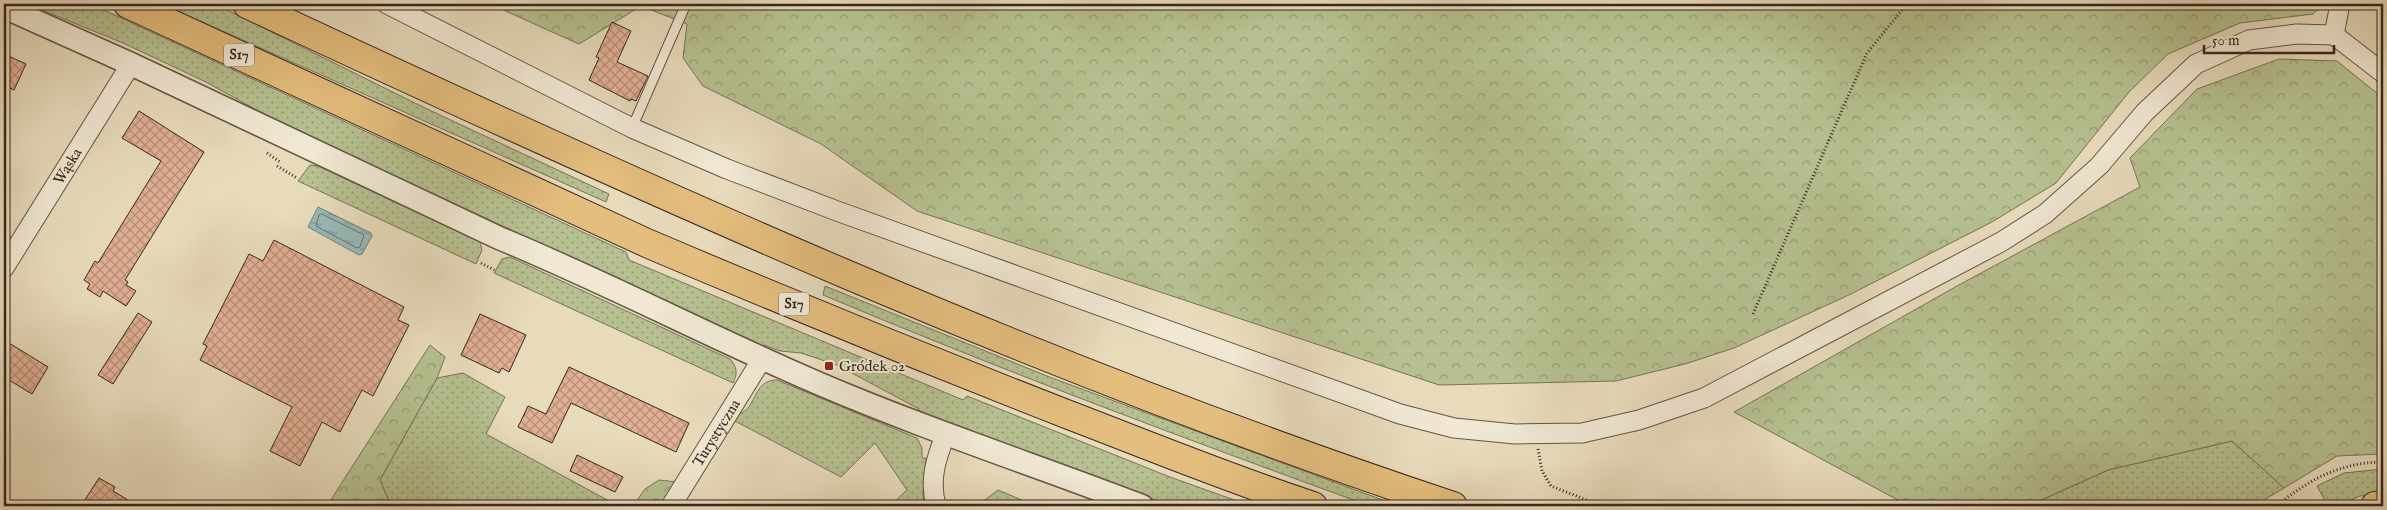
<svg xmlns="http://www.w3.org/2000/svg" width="2387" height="510" font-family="'IM FELL English',serif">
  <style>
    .grass { fill: url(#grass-dots); stroke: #767456 }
    .forest { fill: url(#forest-crowns); stroke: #767456 }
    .water { fill: url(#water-ripples); stroke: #727f7b }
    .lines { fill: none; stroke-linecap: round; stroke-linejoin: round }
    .shore { stroke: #68706b; stroke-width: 1 }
    .building { fill: url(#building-cross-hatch); stroke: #37271d }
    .service-casing { stroke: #635445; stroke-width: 11 }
    .minor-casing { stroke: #635445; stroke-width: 21 }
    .tertiary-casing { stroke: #635445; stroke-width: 25 }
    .motorway-casing { stroke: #37271d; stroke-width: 30 }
    .path { stroke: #37271d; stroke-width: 3; stroke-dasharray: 1 2.5; stroke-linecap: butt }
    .service { stroke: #f0e8d3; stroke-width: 9 }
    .minor { stroke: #f0e8d3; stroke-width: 19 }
    .tertiary { stroke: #f0e8d3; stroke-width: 22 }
    .motorway { stroke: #e4be7e; stroke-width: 28 }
    .poi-dot { fill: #8f2418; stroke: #f0e8d3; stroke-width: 2 }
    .labels { text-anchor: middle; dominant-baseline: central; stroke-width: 4; stroke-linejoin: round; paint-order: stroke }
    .shield { fill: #f0e8d3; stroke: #6e6154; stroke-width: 1 }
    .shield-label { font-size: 14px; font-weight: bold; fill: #37271d }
    .street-label { font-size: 15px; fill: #37271d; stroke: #f0e8d3 }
    .poi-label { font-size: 15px; fill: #37271d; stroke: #f0e8d3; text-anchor: start }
  </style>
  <defs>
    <pattern id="grass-dots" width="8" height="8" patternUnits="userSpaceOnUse" patternTransform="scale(1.25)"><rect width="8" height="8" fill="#b6c090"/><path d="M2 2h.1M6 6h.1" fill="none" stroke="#959c75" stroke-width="1.8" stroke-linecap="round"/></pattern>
    <pattern id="forest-crowns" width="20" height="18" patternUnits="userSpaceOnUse" patternTransform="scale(1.25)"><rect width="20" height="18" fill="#b6c090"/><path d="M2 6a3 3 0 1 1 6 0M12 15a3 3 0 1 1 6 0" fill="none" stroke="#959c75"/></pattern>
    <pattern id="water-ripples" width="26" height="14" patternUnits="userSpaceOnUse" patternTransform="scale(1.25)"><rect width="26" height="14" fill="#99b9b9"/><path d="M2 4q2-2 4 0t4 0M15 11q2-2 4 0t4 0" fill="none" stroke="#7e9696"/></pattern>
    <pattern id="building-cross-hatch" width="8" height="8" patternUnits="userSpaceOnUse" patternTransform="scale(1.25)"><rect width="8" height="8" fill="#e1af94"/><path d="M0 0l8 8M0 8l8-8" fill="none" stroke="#b78e78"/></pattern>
  </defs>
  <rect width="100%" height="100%" fill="#e8dbbc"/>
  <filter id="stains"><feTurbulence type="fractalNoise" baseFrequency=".004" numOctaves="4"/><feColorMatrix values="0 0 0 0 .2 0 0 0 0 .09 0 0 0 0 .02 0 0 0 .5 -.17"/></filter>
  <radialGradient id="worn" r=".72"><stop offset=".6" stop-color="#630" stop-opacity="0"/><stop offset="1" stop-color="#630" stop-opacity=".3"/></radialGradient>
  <g class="grass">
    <polygon points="27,4 91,4 626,252 629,260 963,400 967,396 1170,477 1251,506 1172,506 920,413 919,409 837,365 801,353 780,351 764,345 759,349 567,256 271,118 206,82 123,43"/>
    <polygon points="162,4 215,4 425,108 609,194 606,202"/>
    <polygon points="310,165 318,166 480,242 482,250 476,264 298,181"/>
    <path d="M510,257L730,359C737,367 738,373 733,383L494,273L502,259Z"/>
    <path d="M825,286L1052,378L1399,506H1370C1186,439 1003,371 823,295Z"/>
    <polygon points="463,373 505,397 486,434 609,501 612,506 391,506 380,480 437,378"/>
    <path d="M777,380L917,438L922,448V458H926L923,493L924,506H890L907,490L875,443L841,477L733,420C738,413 744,413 748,408C757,396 758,380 777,380Z"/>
    <polygon points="2232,441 2284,488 2254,506 2028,506 2108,470"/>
    <polygon points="2383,469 2383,494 2360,496 2336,506 2328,506 2317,486 2344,473"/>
    <polygon points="998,490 1036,506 977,506"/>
  </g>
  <g class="forest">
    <polygon points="490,4 2323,4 2313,14 2240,23 2168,54 2129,92 2056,183 1992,222 1851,294 1734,348 1685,364 1616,381 1439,385 917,211 821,144 703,86 683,58 687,24 641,6 579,44"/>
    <polygon points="2279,59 2337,61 2383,98 2383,454 2337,456 2284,488 2232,441 2108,470 2028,506 1909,506 1734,412 1957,286 2140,187 2130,158 2197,89"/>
    <polygon points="430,345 445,357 437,378 380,480 391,506 327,506"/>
    <polygon points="659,480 677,482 662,506 633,506 645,489"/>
  </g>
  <polygon class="water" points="318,207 371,233 372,236 362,254 359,255 308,227"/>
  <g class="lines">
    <polygon class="shore" points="322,214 364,235 360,247 357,248 316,226 319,215"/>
  </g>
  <g class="building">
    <polygon points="612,22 631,31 617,62 648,76 636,101 631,99 630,101 589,80 599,58 596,57"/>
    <polygon points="4,54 26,64 14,90 4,85"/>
    <polygon points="139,111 204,152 125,280 128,282 126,285 136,291 126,306 103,291 100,297 87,289 90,284 84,280 95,261 98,263 161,161 122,138"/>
    <polygon points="274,240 404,307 398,320 409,325 373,396 362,390 340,432 322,422 300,466 270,451 292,407 200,360 207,346 203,344 249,254 263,261"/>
    <polygon points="138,313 152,322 113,384 98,375"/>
    <polygon points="480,314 526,335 509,372 502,368 499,373 461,355"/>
    <polygon points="9,343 48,367 32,394 4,377 4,352"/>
    <polygon points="569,367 689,423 676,452 571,403 552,443 518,427 528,406 546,414"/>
    <polygon points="577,455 623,477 615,492 570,471"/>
    <polygon points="99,478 115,487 113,491 138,506 81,506"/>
  </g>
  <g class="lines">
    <defs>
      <polyline id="service" points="632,128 686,4"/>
      <g id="minor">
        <polyline points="387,4 632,128 727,169 837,211 1400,414 1454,428 1515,434 1582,433 1639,420 1704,398 2001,242 2045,214 2099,166 2145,112 2196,64 2249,40 2297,34 2334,35"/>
        <polyline points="2334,35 2383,73"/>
        <polyline points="2334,35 2340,4"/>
        <path id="s1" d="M4,268L131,64"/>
        <path id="s2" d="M671,506L762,359"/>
        <path d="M936,506C929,479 936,459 946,433"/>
      </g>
      <path id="tertiary" d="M4,7L131,64L499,238C608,283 712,338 820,384C925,429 1035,465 1142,506"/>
      <g id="motorway">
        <path d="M128,4L649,244C788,303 928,360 1069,415C1150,446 1230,479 1313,506"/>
        <path d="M247,4C641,188 1039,369 1453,506"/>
        <polyline points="2375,506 2383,505"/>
      </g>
    </defs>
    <use href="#service" class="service-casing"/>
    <use href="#minor" class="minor-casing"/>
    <use href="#tertiary" class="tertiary-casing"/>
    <use href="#motorway" class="motorway-casing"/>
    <g class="path">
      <polyline points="267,153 280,162"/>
      <polyline points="277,166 297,178"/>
      <polyline points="481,263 494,270"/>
      <polyline points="1753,314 1867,53 1907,4"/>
      <polyline points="1538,449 1542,471 1551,486 1602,506"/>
      <path d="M2277,506C2307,480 2342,462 2383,462"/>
    </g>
    <use href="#service" class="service"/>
    <use href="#minor" class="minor"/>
    <use href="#tertiary" class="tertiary"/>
    <use href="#motorway" class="motorway"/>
  </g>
  <rect class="poi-dot" x="824" y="361" width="10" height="10" rx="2.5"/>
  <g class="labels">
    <g class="shield">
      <rect x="224" y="43.5" width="30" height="23" rx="4"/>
      <rect x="779" y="292.5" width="30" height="23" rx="4"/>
    </g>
    <g class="shield-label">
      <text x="239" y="55">S17</text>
      <text x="794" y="304">S17</text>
    </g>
    <g class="street-label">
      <text stroke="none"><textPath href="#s1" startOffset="120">Wąska</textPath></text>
      <text stroke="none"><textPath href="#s2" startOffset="86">Turystyczna</textPath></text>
    </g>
    <g class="poi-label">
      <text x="839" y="366">Gródek 02</text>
    </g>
  </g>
  <rect width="2387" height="510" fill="none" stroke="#e8dbbc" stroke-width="20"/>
  <rect x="5" y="5" width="2377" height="500" fill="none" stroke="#37271d" stroke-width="2.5"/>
  <rect x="10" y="10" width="2367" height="490" fill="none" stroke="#37271d"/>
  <path d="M2204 45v8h130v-8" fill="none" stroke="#37271d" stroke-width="2.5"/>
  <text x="2212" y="45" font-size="15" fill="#37271d" stroke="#f0e8d3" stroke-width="4" paint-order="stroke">50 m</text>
  <rect width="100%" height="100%" filter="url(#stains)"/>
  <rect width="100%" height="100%" fill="url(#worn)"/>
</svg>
